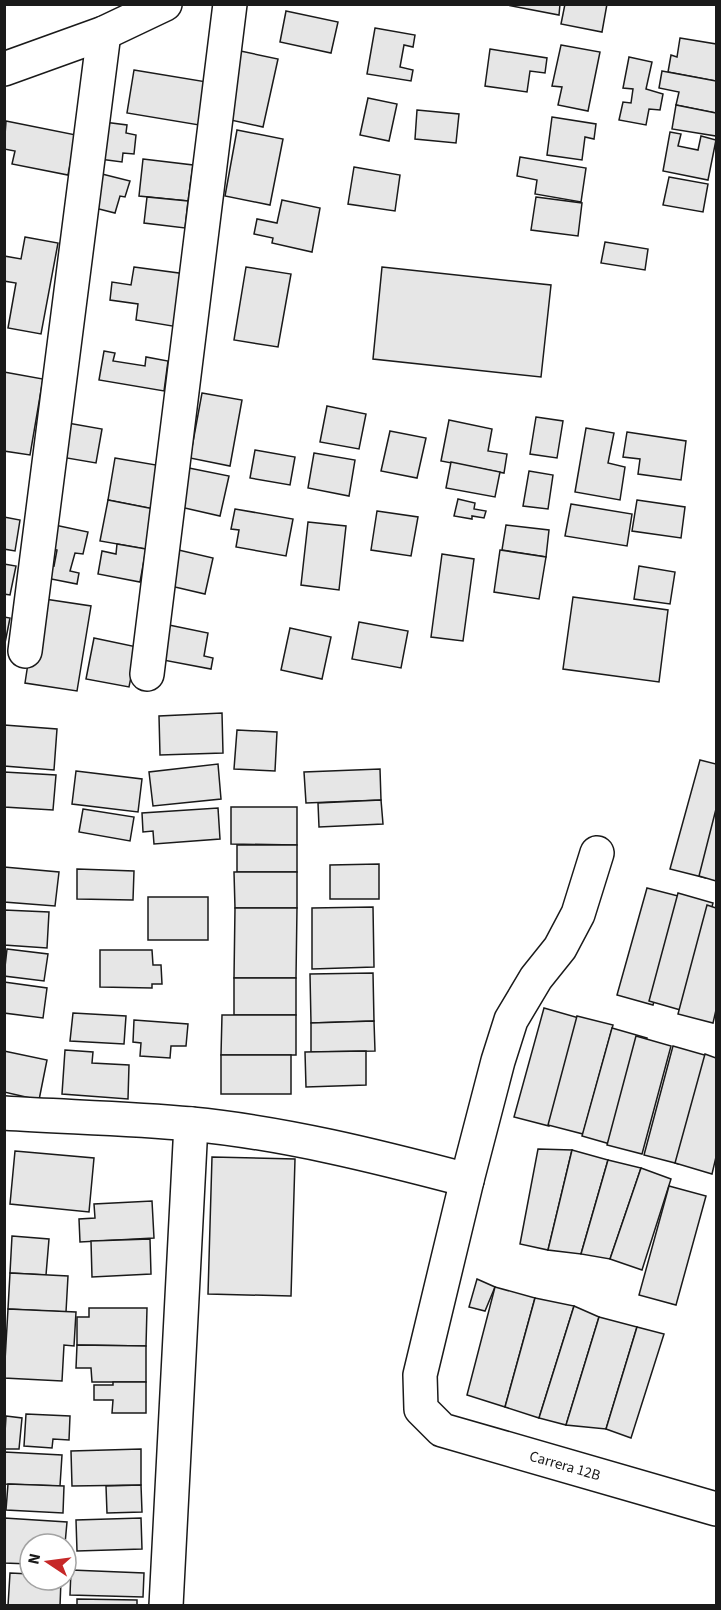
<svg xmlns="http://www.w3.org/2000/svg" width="721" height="1610" font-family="'Source Sans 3',sans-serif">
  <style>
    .building { fill: #e6e6e6; stroke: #1a1a1a; stroke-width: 1.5 }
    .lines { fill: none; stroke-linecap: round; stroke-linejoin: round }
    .street-casing { stroke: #1a1a1a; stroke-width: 36 }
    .street { stroke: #fff; stroke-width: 33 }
    .labels { text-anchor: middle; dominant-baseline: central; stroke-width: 4.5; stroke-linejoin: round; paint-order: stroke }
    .street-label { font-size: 15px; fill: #1a1a1a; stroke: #fff }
  </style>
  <rect width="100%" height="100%" fill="#fff"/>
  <g class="building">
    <polygon points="502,4 560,4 559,15"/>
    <polygon points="565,4 607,4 602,32 561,24"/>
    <polygon points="286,11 338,22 331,53 280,42"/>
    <polygon points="375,28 415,35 413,47 404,45 400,67 413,70 411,81 367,74"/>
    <polygon points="680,38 716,44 716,81 668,72 671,55 677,57"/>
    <polygon points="561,45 600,52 588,111 558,105 562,87 552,86"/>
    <polygon points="231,49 278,59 263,127 226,119"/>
    <polygon points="490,49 547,58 545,73 530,71 527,92 485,86"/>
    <polygon points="629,57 652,62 646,89 663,94 660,110 649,109 646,125 619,120 623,102 631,103 633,89 623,88"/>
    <polygon points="134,70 207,82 199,125 127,113"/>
    <polygon points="662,71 716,81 716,113 676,105 679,92 659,88"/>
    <polygon points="368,98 397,104 389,141 360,135"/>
    <polygon points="676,105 716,113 716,136 672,129"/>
    <polygon points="417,110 459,114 456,143 415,139"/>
    <polygon points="552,117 596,124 594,139 585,137 582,160 547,155"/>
    <polygon points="6,121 76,135 68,175 12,164 15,151 4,149"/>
    <polygon points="96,121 127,125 126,133 136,135 134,154 123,153 122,162 92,158"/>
    <polygon points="237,130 283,139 270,205 225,196"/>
    <polygon points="670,132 681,134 678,146 698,150 701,136 716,140 708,180 663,171"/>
    <polygon points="520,157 586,168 581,202 535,194 537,180 517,176"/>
    <polygon points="143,159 193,165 188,201 139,196"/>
    <polygon points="354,167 400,175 395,211 348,204"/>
    <polygon points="98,173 130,181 125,197 120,196 115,213 91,207"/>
    <polygon points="669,177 708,184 703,212 663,205"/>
    <polygon points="147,197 188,201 185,228 144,223"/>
    <polygon points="536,197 582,203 578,236 531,230"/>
    <polygon points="282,200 320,208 312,252 272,243 273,238 254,234 257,219 277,223"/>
    <polygon points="25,237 58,243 41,334 8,328 16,283 4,281 4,256 21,259"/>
    <polygon points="605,242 648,249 645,270 601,263"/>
    <polygon points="134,267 186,274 178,327 136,320 138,304 110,300 112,282 131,285"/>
    <polygon points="246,267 291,274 278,347 234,340"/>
    <polygon points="382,267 551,285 541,377 373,359"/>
    <polygon points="104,351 115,353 113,361 145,366 146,357 168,361 164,391 99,380"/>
    <polygon points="4,372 43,379 30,455 4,451"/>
    <polygon points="202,393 242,400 230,466 190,458"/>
    <polygon points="327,406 366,414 359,449 320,442"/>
    <polygon points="536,417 563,421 557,458 530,454"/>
    <polygon points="449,420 492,429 488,451 507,454 504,473 441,461"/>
    <polygon points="62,422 102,429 96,463 55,456"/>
    <polygon points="586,428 614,433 608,463 625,467 620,500 575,492"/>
    <polygon points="390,431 426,438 417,478 381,471"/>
    <polygon points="627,432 686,441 681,480 638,474 640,459 623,457"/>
    <polygon points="255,450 295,457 290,485 250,478"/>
    <polygon points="314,453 355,460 349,496 308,488"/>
    <polygon points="115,458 162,466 154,509 108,500"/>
    <polygon points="451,462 500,472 495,497 446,488"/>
    <polygon points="184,467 229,476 220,516 176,506"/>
    <polygon points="529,471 553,475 548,509 523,506"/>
    <polygon points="458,499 475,503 474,509 486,511 484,518 472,516 472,519 454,516"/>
    <polygon points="108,500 154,509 146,549 100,541"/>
    <polygon points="637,500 685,507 681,538 632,531"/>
    <polygon points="571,504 632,514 627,546 565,536"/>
    <polygon points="235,509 293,519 286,556 236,547 239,530 231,529"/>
    <polygon points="377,511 418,517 411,556 371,550"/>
    <polygon points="4,517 20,520 15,551 4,549"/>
    <polygon points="308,522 346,526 339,590 301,585"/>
    <polygon points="50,524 88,532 83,554 75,553 70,571 79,573 77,584 41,577 44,564 54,566 57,550 45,547"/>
    <polygon points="506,525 549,530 546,557 502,550"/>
    <polygon points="117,544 146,549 140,582 98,574 102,551 116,554"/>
    <polygon points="170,548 213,558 205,594 162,584"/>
    <polygon points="500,550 546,557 539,599 494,592"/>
    <polygon points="442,554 474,559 463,641 431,637"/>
    <polygon points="4,564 16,566 10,595 4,594"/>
    <polygon points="639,566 675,572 670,604 634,599"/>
    <polygon points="573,597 668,610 659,682 563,669"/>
    <polygon points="38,598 91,606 77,691 25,683"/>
    <polygon points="4,617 10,618 4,648"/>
    <polygon points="359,622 408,631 401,668 352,659"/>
    <polygon points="169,625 208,633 204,656 213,658 211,669 163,660"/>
    <polygon points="290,628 331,637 322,679 281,670"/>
    <polygon points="94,638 137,647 129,687 86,679"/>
    <polygon points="222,713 223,753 160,755 159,716"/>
    <polygon points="4,725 57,729 54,770 4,766"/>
    <polygon points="237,730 277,732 275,771 234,769"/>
    <polygon points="700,760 716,764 716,838 706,878 670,869"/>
    <polygon points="218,764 221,799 153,806 149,772"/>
    <polygon points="380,769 381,800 306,803 304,772"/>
    <polygon points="76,771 142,779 138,812 72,804"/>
    <polygon points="4,772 56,775 53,810 4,807"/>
    <polygon points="381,800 383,824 319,827 318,803"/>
    <polygon points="231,807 297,807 297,845 231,844"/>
    <polygon points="218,808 220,839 154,844 153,831 143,832 142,813"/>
    <polygon points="83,809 134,817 130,841 79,832"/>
    <polygon points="716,809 716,881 699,876"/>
    <rect x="237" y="845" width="60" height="27"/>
    <polygon points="379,864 379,899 330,899 330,865"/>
    <polygon points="4,867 59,872 55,906 4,902"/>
    <polygon points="77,869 134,871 133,900 77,899"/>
    <polygon points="234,872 297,872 297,908 235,908"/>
    <polygon points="647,888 682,897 653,1005 617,995"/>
    <polygon points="678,893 713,903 684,1011 649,1001"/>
    <rect x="148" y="897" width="60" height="43"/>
    <polygon points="707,905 716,908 716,1010 713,1023 678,1014"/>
    <polygon points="373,907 374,967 312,969 312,908"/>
    <polygon points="235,908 297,908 296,978 234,978"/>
    <polygon points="4,910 49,912 47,948 4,945"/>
    <polygon points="7,949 48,954 44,981 4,976"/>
    <polygon points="100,950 152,950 153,965 161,965 162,984 152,984 152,988 100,987"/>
    <polygon points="373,973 374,1021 311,1023 310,974"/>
    <rect x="234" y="978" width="62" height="37"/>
    <polygon points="4,982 47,988 43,1018 4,1013"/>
    <polygon points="544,1008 579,1018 549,1126 514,1117"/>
    <polygon points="73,1013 126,1016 124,1044 70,1041"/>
    <polygon points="222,1015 296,1015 296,1055 221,1055"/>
    <polygon points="577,1016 613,1025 583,1134 548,1125"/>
    <polygon points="134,1020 188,1024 186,1046 171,1046 170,1058 140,1056 141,1043 133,1042"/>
    <polygon points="374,1021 375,1051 311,1052 311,1023"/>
    <polygon points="612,1028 647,1038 617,1146 582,1136"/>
    <polygon points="636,1036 671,1046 642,1154 607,1145"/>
    <polygon points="673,1046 708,1056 679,1164 644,1155"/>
    <polygon points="65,1050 93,1052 92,1063 129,1065 128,1099 62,1094"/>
    <polygon points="4,1051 47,1060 39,1100 4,1092"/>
    <polygon points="366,1051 366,1085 306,1087 305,1052"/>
    <polygon points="705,1054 716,1058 716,1157 712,1174 675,1163"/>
    <rect x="221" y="1055" width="70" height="39"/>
    <polygon points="538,1149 572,1150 548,1250 520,1244"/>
    <polygon points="572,1150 608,1160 581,1254 548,1250"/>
    <polygon points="15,1151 94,1158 89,1212 10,1204"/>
    <polygon points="212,1157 295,1159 291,1296 208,1294"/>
    <polygon points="608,1160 641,1168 610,1259 581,1254"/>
    <polygon points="641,1168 671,1179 642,1270 610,1259"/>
    <polygon points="669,1186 706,1196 676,1305 639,1295"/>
    <polygon points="152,1201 154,1238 80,1242 79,1219 95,1218 94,1204"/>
    <polygon points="12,1236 49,1239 46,1275 10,1273"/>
    <polygon points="150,1239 151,1274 92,1277 91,1241"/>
    <polygon points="10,1273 68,1276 66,1312 8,1309"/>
    <polygon points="477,1279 495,1287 485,1311 469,1307"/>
    <polygon points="495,1287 535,1298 505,1407 467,1395"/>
    <polygon points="535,1298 574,1306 539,1418 505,1407"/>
    <polygon points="574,1306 599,1317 566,1425 539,1418"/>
    <polygon points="89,1308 147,1308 146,1346 77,1345 77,1317 89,1317"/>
    <polygon points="8,1309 76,1312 74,1346 64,1345 62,1381 4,1378"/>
    <polygon points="599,1317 637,1327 606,1429 566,1425"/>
    <polygon points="637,1327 664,1334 631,1438 606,1429"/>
    <polygon points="77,1345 146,1346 146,1382 92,1382 91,1368 76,1368"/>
    <polygon points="113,1382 146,1382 146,1413 112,1413 113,1400 94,1400 94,1385 113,1385"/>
    <polygon points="26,1414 70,1416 69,1440 53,1439 52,1448 24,1446"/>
    <polygon points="6,1416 22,1418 19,1449 4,1449"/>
    <polygon points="141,1449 141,1485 72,1486 71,1451"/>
    <polygon points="4,1452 62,1455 60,1486 4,1484"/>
    <polygon points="8,1484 64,1486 63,1513 6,1510"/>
    <polygon points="141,1485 142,1512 107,1513 106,1486"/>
    <polygon points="4,1518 67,1522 65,1544 30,1544 30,1564 4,1563"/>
    <polygon points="141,1518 142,1549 77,1551 76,1520"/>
    <polygon points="71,1570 144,1573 143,1597 70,1595"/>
    <polygon points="10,1573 30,1574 30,1580 61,1580 60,1606 8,1606"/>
    <polygon points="77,1599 137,1600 137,1606 77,1606"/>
  </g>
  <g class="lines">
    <defs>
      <g id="street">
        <polyline points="4,69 104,33 165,4"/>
        <polyline points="25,651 104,33"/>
        <polyline points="147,674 230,4"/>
        <path id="s1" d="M597,853L578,914L560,948L536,978L511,1020L498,1061L467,1180L420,1375L421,1409L442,1430L716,1509"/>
        <path d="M4,1113C66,1117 129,1118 191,1124C284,1133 376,1156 467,1180"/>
        <polyline points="166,1606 191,1124"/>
      </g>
    </defs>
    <use href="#street" class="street-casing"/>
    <use href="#street" class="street"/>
  </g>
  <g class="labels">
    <g class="street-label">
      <text stroke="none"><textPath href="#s1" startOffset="748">Carrera 12B</textPath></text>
    </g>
  </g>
  <rect width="721" height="1610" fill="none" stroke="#1a1a1a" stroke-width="12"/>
  <g transform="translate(48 1562) rotate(283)"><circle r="28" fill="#ffffff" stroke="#a3a3a3" stroke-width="1.5"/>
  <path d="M0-4.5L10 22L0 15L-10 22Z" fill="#c62828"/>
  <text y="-9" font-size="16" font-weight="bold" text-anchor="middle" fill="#1a1a1a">N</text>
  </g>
</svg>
